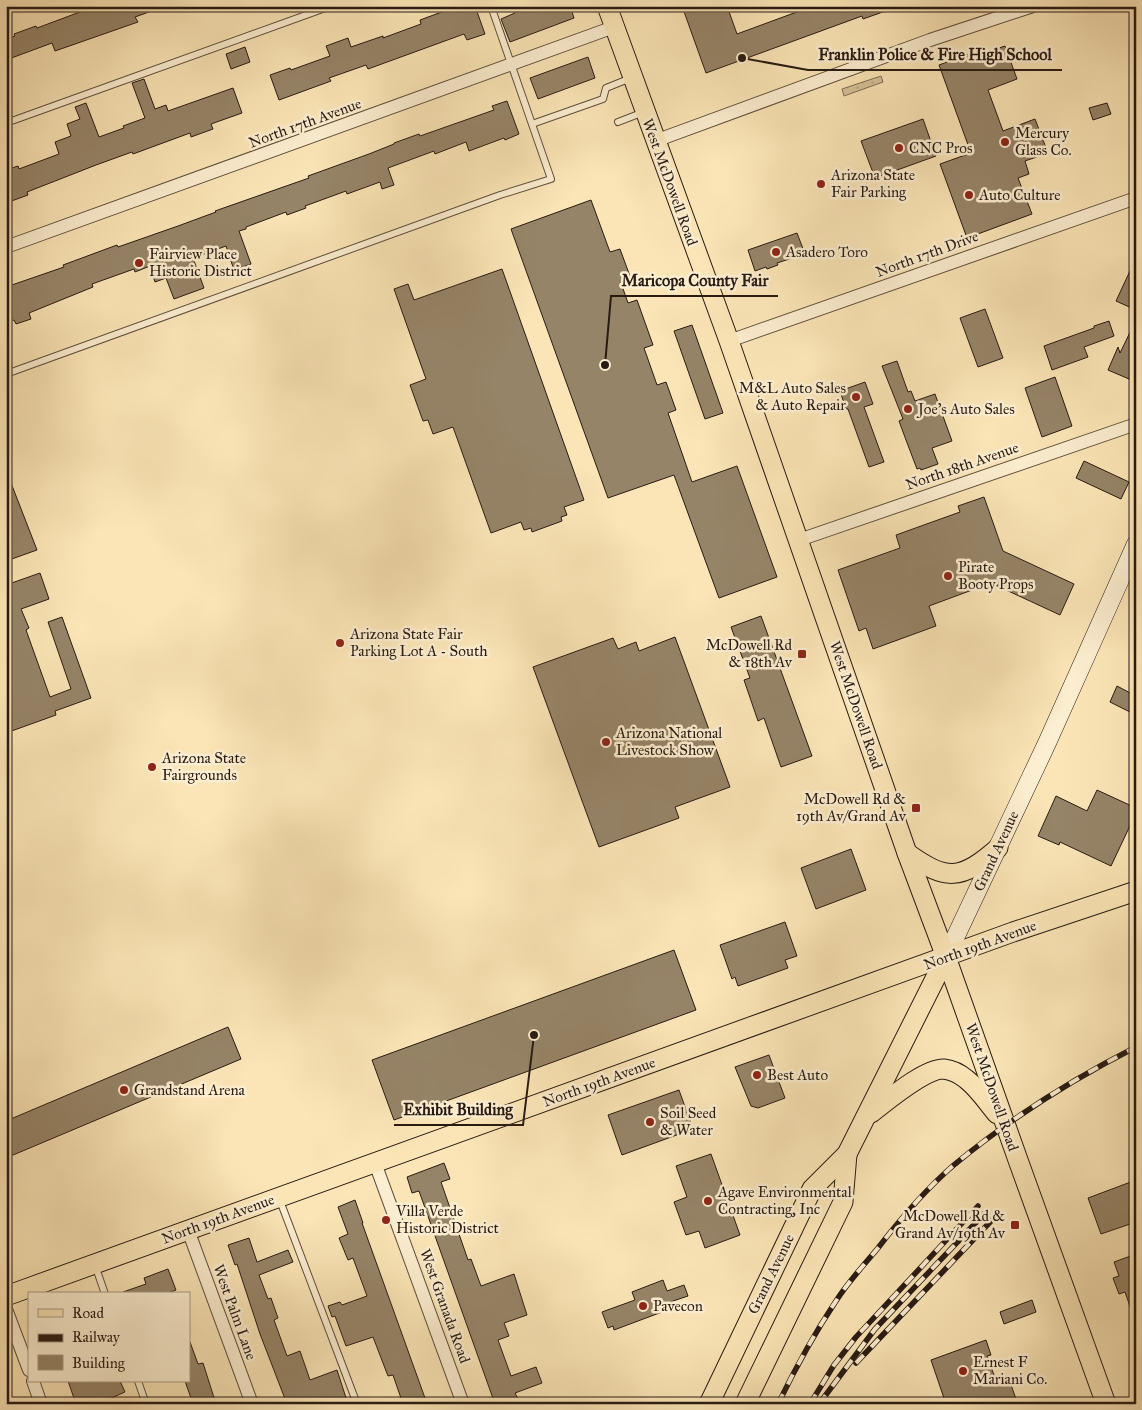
<svg xmlns="http://www.w3.org/2000/svg" width="1142" height="1410" font-family="'IM FELL Great Primer',serif">
  <style>
    .park { fill: url(#park-dots); stroke: #806f57 }
    .building { fill: #968468; stroke: #281b14 }
    .lines { fill: none; stroke-linecap: round; stroke-linejoin: round }
    .service-casing { stroke: #5d4e3c; stroke-width: 8 }
    .minor-casing { stroke: #5d4e3c; stroke-width: 14 }
    .secondary-casing { stroke: #281b14; stroke-width: 19 }
    .primary-casing { stroke: #281b14; stroke-width: 21 }
    .service { stroke: #fceed0; stroke-width: 6 }
    .minor { stroke: #fceed0; stroke-width: 12 }
    .secondary { stroke: #fceed0; stroke-width: 18 }
    .primary { stroke: #fbe5b6; stroke-width: 19 }
    .rail-casing { stroke: #281b14; stroke-width: 5.5 }
    .rail { stroke: #fceed0; stroke-width: 4; stroke-dasharray: 11; stroke-linecap: butt }
    .poi-dot { fill: #8f2418; stroke: #fceed0; stroke-width: 2 }
    .labels { text-anchor: middle; dominant-baseline: central; stroke-width: 5; stroke-linejoin: round; paint-order: stroke }
    .street-label { font-size: 15px; fill: #281b14; stroke: #fceed0 }
    .poi-label { font-size: 15px; fill: #281b14; stroke: #fceed0; text-anchor: start }
    .leader { fill: none; stroke: #281b14; stroke-width: 2 }
    .callout-dot { fill: #281b14; stroke: #fceed0; stroke-width: 2 }
    .callout-label { font-size: 16px; text-anchor: middle; font-weight: bold; fill: #281b14; stroke: #fceed0; stroke-width: 5; stroke-linejoin: round; paint-order: stroke }
  </style>
  <defs>
    <pattern id="park-dots" width="8" height="8" patternUnits="userSpaceOnUse" patternTransform="scale(1.25)"><rect width="8" height="8" fill="#d7c39a"/><path d="M2 2h.1M6 6h.1" fill="none" stroke="#b9a784" stroke-width="1.8" stroke-linecap="round"/></pattern>
  </defs>
  <rect width="100%" height="100%" fill="#fbe5b6"/>
  <filter id="stains"><feTurbulence type="fractalNoise" baseFrequency=".004" numOctaves="4"/><feColorMatrix values="0 0 0 0 .2 0 0 0 0 .09 0 0 0 0 .02 0 0 0 .5 -.17"/></filter>
  <radialGradient id="worn" r=".72"><stop offset=".6" stop-color="#630" stop-opacity="0"/><stop offset="1" stop-color="#630" stop-opacity=".3"/></radialGradient>
  <polygon class="park" points="881,76 883,82 844,96 842,89"/>
  <g class="building">
    <polygon points="96,6 160,6 160,8 135,17 138,22 55,51 52,43 6,60 6,39 15,36 14,34 36,26 37,28"/>
    <polygon points="458,6 475,6 485,34 467,40 464,34 368,69 366,65 329,78 331,81 279,100 270,75 290,68 291,70 330,56 326,46 348,38 351,47 383,36 383,38 421,24 420,20"/>
    <polygon points="513,6 570,6 574,18 510,42 501,19 515,13"/>
    <polygon points="682,6 727,6 737,34 813,6 894,6 894,8 863,19 862,16 706,73"/>
    <polygon points="1005,46 1017,79 988,90 1003,131 1035,119 1048,153 1025,161 1029,174 1018,178 1032,214 967,238 940,164 971,153 939,65 974,52 976,56"/>
    <polygon points="245,47 250,62 231,69 226,54"/>
    <polygon points="588,57 595,78 538,99 530,78"/>
    <polygon points="144,79 155,109 166,105 168,111 233,88 242,113 211,124 213,129 191,137 190,133 133,154 132,152 96,165 27,192 28,195 6,203 6,170 18,166 19,169 59,154 55,142 71,136 67,124 80,119 75,107 86,103 99,137 124,128 123,126 145,118 132,83"/>
    <polygon points="507,101 519,134 505,140 504,138 469,151 466,142 435,154 434,151 388,168 394,185 382,189 380,182 347,194 346,191 305,206 306,208 287,215 286,212 246,227 246,229 239,231 251,264 234,270 226,246 193,258 204,288 174,299 166,278 155,282 150,266 135,272 134,269 92,284 93,287 29,313 31,319 16,324 14,320 6,323 6,287 64,267 63,265 117,245 118,247 178,226 216,212 215,211 309,178 308,176 369,154 394,144 394,143 419,134 420,136 494,110 492,106"/>
    <polygon points="1107,103 1111,114 1093,120 1089,108"/>
    <polygon points="923,119 936,156 875,178 861,141"/>
    <polygon points="591,200 610,252 620,249 631,279 621,283 628,303 637,300 653,345 644,348 657,385 666,382 676,410 668,413 692,482 737,466 777,577 719,598 674,475 608,498 511,229"/>
    <polygon points="797,233 805,254 777,263 778,265 767,269 766,267 755,271 748,250"/>
    <polygon points="1136,258 1136,310 1116,301"/>
    <polygon points="502,269 584,500 564,507 567,515 561,517 562,521 532,532 531,528 524,530 521,522 491,533 453,427 433,434 428,420 423,421 410,385 426,379 394,289 408,284 414,300"/>
    <polygon points="985,309 1003,358 978,367 960,318"/>
    <polygon points="1136,320 1136,382 1108,370 1118,347 1120,353"/>
    <polygon points="1109,321 1114,336 1084,347 1088,357 1052,370 1044,346 1094,328 1094,326"/>
    <polygon points="692,325 723,413 705,419 674,331"/>
    <polygon points="897,361 908,392 911,391 915,401 935,394 952,441 932,448 938,464 921,470 920,468 917,469 906,440 899,421 903,419 882,366"/>
    <polygon points="1055,377 1072,426 1042,437 1025,388"/>
    <polygon points="865,382 873,404 864,407 884,462 869,467 848,409 846,409 840,391"/>
    <polygon points="1084,461 1129,482 1121,499 1076,478"/>
    <polygon points="6,470 37,550 6,561 6,523 11,522 6,510"/>
    <polygon points="984,497 1003,551 1074,584 1060,615 991,583 929,606 936,626 873,649 866,628 859,631 838,570 900,548 896,535 960,512 958,506"/>
    <polygon points="40,573 49,599 21,609 29,628 26,630 50,697 71,689 48,622 62,617 91,698 55,711 56,715 6,733 6,585"/>
    <polygon points="761,616 812,756 781,767 764,718 758,721 744,680 750,678 731,627"/>
    <polygon points="675,637 730,787 675,807 679,818 599,847 533,667 613,638 618,649 636,642 639,651"/>
    <polygon points="1117,686 1136,696 1136,715 1110,702"/>
    <polygon points="1097,790 1136,808 1136,813 1111,866 1060,842 1059,845 1038,836 1056,796 1087,811"/>
    <polygon points="851,849 866,890 816,909 801,868"/>
    <polygon points="785,922 797,956 785,960 788,968 738,986 735,977 732,979 720,945"/>
    <polygon points="674,950 696,1010 394,1120 372,1060"/>
    <polygon points="228,1027 241,1059 6,1158 6,1121"/>
    <polygon points="769,1055 785,1098 758,1108 751,1106 735,1067"/>
    <polygon points="679,1090 693,1129 622,1155 608,1115"/>
    <polygon points="711,1154 740,1235 705,1248 699,1231 686,1235 674,1202 687,1197 676,1166"/>
    <polygon points="444,1163 450,1179 441,1182 468,1260 471,1259 481,1286 514,1274 527,1315 504,1323 509,1336 498,1340 511,1376 536,1367 542,1383 515,1393 518,1399 505,1404 495,1404 419,1191 412,1193 407,1177"/>
    <polygon points="1136,1180 1136,1222 1101,1234 1088,1198"/>
    <polygon points="355,1200 363,1223 362,1223 425,1398 410,1404 403,1404 393,1375 388,1376 373,1337 346,1346 335,1316 332,1317 328,1306 340,1302 342,1305 367,1296 353,1258 348,1260 339,1238 348,1234 338,1207"/>
    <polygon points="249,1238 257,1262 288,1250 293,1262 259,1275 268,1299 271,1298 278,1318 274,1320 287,1356 300,1351 310,1380 337,1370 348,1404 287,1404 260,1334 237,1264 235,1265 228,1245"/>
    <polygon points="1136,1254 1136,1317 1134,1318 1125,1292 1119,1294 1113,1278 1119,1276 1114,1262"/>
    <polygon points="168,1269 176,1290 165,1294 123,1294 123,1292 146,1284 144,1278"/>
    <polygon points="663,1280 667,1291 684,1285 688,1296 667,1303 670,1309 614,1330 613,1326 608,1328 602,1312 635,1300 632,1292"/>
    <polygon points="1032,1300 1036,1312 1004,1324 1000,1312"/>
    <polygon points="986,1340 991,1355 987,1356 998,1386 1010,1382 1016,1399 1002,1404 946,1404 931,1360"/>
    <polygon points="189,1342 190,1342 198,1364 203,1363 216,1404 193,1404 185,1381 189,1381"/>
    <polygon points="68,1381 120,1381 125,1392 109,1399 111,1404 76,1404"/>
  </g>
  <g class="lines">
    <defs>
      <g id="service">
        <polyline points="618,122 644,112"/>
        <polyline points="6,123 331,6"/>
        <polyline points="532,124 603,99 606,88 631,78"/>
        <polyline points="6,374 500,195 551,179 491,6"/>
        <polyline points="279,1198 357,1404"/>
        <polyline points="95,1265 105,1294"/>
        <polyline points="138,1381 146,1404"/>
      </g>
      <g id="minor">
        <polyline points="655,141 930,40 1033,6"/>
        <polyline points="6,247 614,27"/>
        <polyline points="729,341 1136,198"/>
        <polyline points="799,540 1136,424"/>
        <polyline points="375,1163 463,1404"/>
        <polyline points="188,1230 252,1404"/>
        <polyline points="6,1309 29,1370"/>
        <polyline points="33,1381 41,1404"/>
      </g>
      <polyline id="secondary" points="946,957 1047,743 1136,544"/>
      <g id="primary">
        <polyline points="607,6 729,341 907,853 946,957 1018,1160 1106,1404"/>
        <path d="M907,853C946,881 961,881 998,848"/>
        <path d="M871,1113C887,1101 925,1068 944,1069C952,1070 960,1074 966,1079C978,1088 987,1102 997,1114"/>
        <polyline points="6,1296 1013,932 1136,891"/>
        <polyline points="709,1404 812,1189 847,1154 946,957"/>
        <polyline points="745,1404 843,1202 847,1154"/>
      </g>
    </defs>
    <use href="#service" class="service-casing"/>
    <use href="#minor" class="minor-casing"/>
    <use href="#secondary" class="secondary-casing"/>
    <use href="#primary" class="primary-casing"/>
    <use href="#service" class="service"/>
    <use href="#minor" class="minor"/>
    <use href="#secondary" class="secondary"/>
    <use href="#primary" class="primary"/>
    <defs>
      <g id="rail">
        <polyline points="856,1363 992,1220"/>
        <path d="M778,1404C795,1369 814,1334 836,1301C848,1282 864,1265 878,1248C901,1218 926,1189 955,1164C1011,1118 1071,1080 1136,1047"/>
        <polyline points="810,1404 834,1365 856,1337 978,1206"/>
        <polyline points="819,1404 875,1329 985,1213"/>
      </g>
    </defs>
    <use href="#rail" class="rail-casing"/>
    <use href="#rail" class="rail"/>
  </g>
  <g class="poi-dot">
    <circle cx="1005" cy="142" r="5"/>
    <circle cx="899" cy="148" r="5"/>
    <circle cx="821" cy="184" r="5"/>
    <circle cx="969" cy="195" r="5"/>
    <circle cx="776" cy="252" r="5"/>
    <circle cx="139" cy="263" r="5"/>
    <circle cx="856" cy="397" r="5"/>
    <circle cx="908" cy="409" r="5"/>
    <circle cx="948" cy="576" r="5"/>
    <circle cx="340" cy="643" r="5"/>
    <rect x="797" y="649" width="10" height="10" rx="2.5"/>
    <circle cx="606" cy="742" r="5"/>
    <circle cx="152" cy="767" r="5"/>
    <rect x="911" y="803" width="10" height="10" rx="2.5"/>
    <circle cx="757" cy="1075" r="5"/>
    <circle cx="124" cy="1090" r="5"/>
    <circle cx="650" cy="1122" r="5"/>
    <circle cx="708" cy="1201" r="5"/>
    <circle cx="386" cy="1220" r="5"/>
    <rect x="1010" y="1220" width="10" height="10" rx="2.5"/>
    <circle cx="643" cy="1306" r="5"/>
    <circle cx="963" cy="1371" r="5"/>
  </g>
  <g class="labels">
    <g class="street-label">
      <text transform="translate(305 123) rotate(-20)">North 17th Avenue</text>
      <text transform="translate(670 182) rotate(70)">West McDowell Road</text>
      <text transform="translate(927 254) rotate(-20)">North 17th Drive</text>
      <text transform="translate(962 466) rotate(-19)">North 18th Avenue</text>
      <text transform="translate(856 705) rotate(71)">West McDowell Road</text>
      <text transform="translate(996 851) rotate(-65)">Grand Avenue</text>
      <text transform="translate(980 945) rotate(-20)">North 19th Avenue</text>
      <text transform="translate(599 1082) rotate(-20)">North 19th Avenue</text>
      <text transform="translate(992 1087) rotate(71)">West McDowell Road</text>
      <text transform="translate(218 1219) rotate(-20)">North 19th Avenue</text>
      <text transform="translate(771 1274) rotate(-64)">Grand Avenue</text>
      <text transform="translate(445 1306) rotate(70)">West Granada Road</text>
      <text transform="translate(235 1312) rotate(70)">West Palm Lane</text>
    </g>
    <g class="poi-label">
      <text x="1015" y="133">Mercury<tspan x="1015" dy="17">Glass Co.</tspan></text>
      <text x="909" y="148">CNC Pros</text>
      <text x="831" y="175">Arizona State<tspan x="831" dy="17">Fair Parking</tspan></text>
      <text x="979" y="195">Auto Culture</text>
      <text x="786" y="252">Asadero Toro</text>
      <text x="149" y="254">Fairview Place<tspan x="149" dy="17">Historic District</tspan></text>
      <text x="846" y="388" text-anchor="end">M&amp;L Auto Sales<tspan x="846" dy="17">&amp; Auto Repair</tspan></text>
      <text x="918" y="409">Joe's Auto Sales</text>
      <text x="958" y="567">Pirate<tspan x="958" dy="17">Booty Props</tspan></text>
      <text x="350" y="634">Arizona State Fair<tspan x="350" dy="17">Parking Lot A - South</tspan></text>
      <text x="792" y="645" text-anchor="end">McDowell Rd<tspan x="792" dy="17">&amp; 18th Av</tspan></text>
      <text x="616" y="733">Arizona National<tspan x="616" dy="17">Livestock Show</tspan></text>
      <text x="162" y="758">Arizona State<tspan x="162" dy="17">Fairgrounds</tspan></text>
      <text x="906" y="799" text-anchor="end">McDowell Rd &amp;<tspan x="906" dy="17">19th Av/Grand Av</tspan></text>
      <text x="767" y="1075">Best Auto</text>
      <text x="134" y="1090">Grandstand Arena</text>
      <text x="660" y="1113">Soil Seed<tspan x="660" dy="17">&amp; Water</tspan></text>
      <text x="718" y="1192">Agave Environmental<tspan x="718" dy="17">Contracting, Inc</tspan></text>
      <text x="396" y="1211">Villa Verde<tspan x="396" dy="17">Historic District</tspan></text>
      <text x="1005" y="1216" text-anchor="end">McDowell Rd &amp;<tspan x="1005" dy="17">Grand Av/19th Av</tspan></text>
      <text x="653" y="1306">Pavecon</text>
      <text x="973" y="1362">Ernest F<tspan x="973" dy="17">Mariani Co.</tspan></text>
    </g>
  </g>
  <path class="leader" d="M742 58L808 70H1062M605 365L611 296H778M534 1035L523 1125H394"/>
  <g class="callout-dot">
    <circle cx="742" cy="58" r="5"/>
    <circle cx="605" cy="365" r="5"/>
    <circle cx="534" cy="1035" r="5"/>
  </g>
  <g class="callout-label">
    <text x="935" y="60">Franklin Police &amp; Fire High School</text>
    <text x="695" y="286">Maricopa County Fair</text>
    <text x="458" y="1115">Exhibit Building</text>
  </g>
  <rect width="1142" height="1410" fill="none" stroke="#fbe5b6" stroke-width="25"/>
  <rect x="8" y="8" width="1127" height="1395" fill="none" stroke="#281b14" stroke-width="2.5"/>
  <rect x="12" y="12" width="1117" height="1385" fill="none" stroke="#281b14"/>
  <rect x="28" y="1292" width="162" height="90" fill="#fceed0" stroke="#a79a85"/>
  <rect x="38" y="1309" width="25" height="8" fill="#fbe5b6" stroke="#a79a85"/>
  <text x="72" y="1318" font-size="15" fill="#281b14">Road</text>
  <rect x="38" y="1334" width="25" height="8" fill="#281b14" stroke="#a79a85"/>
  <text x="72" y="1342" font-size="15" fill="#281b14">Railway</text>
  <rect x="38" y="1355" width="25" height="15" fill="#968468" stroke="#a79a85"/>
  <text x="72" y="1368" font-size="15" fill="#281b14">Building</text>
  <rect width="100%" height="100%" filter="url(#stains)"/>
  <rect width="100%" height="100%" fill="url(#worn)"/>
</svg>
